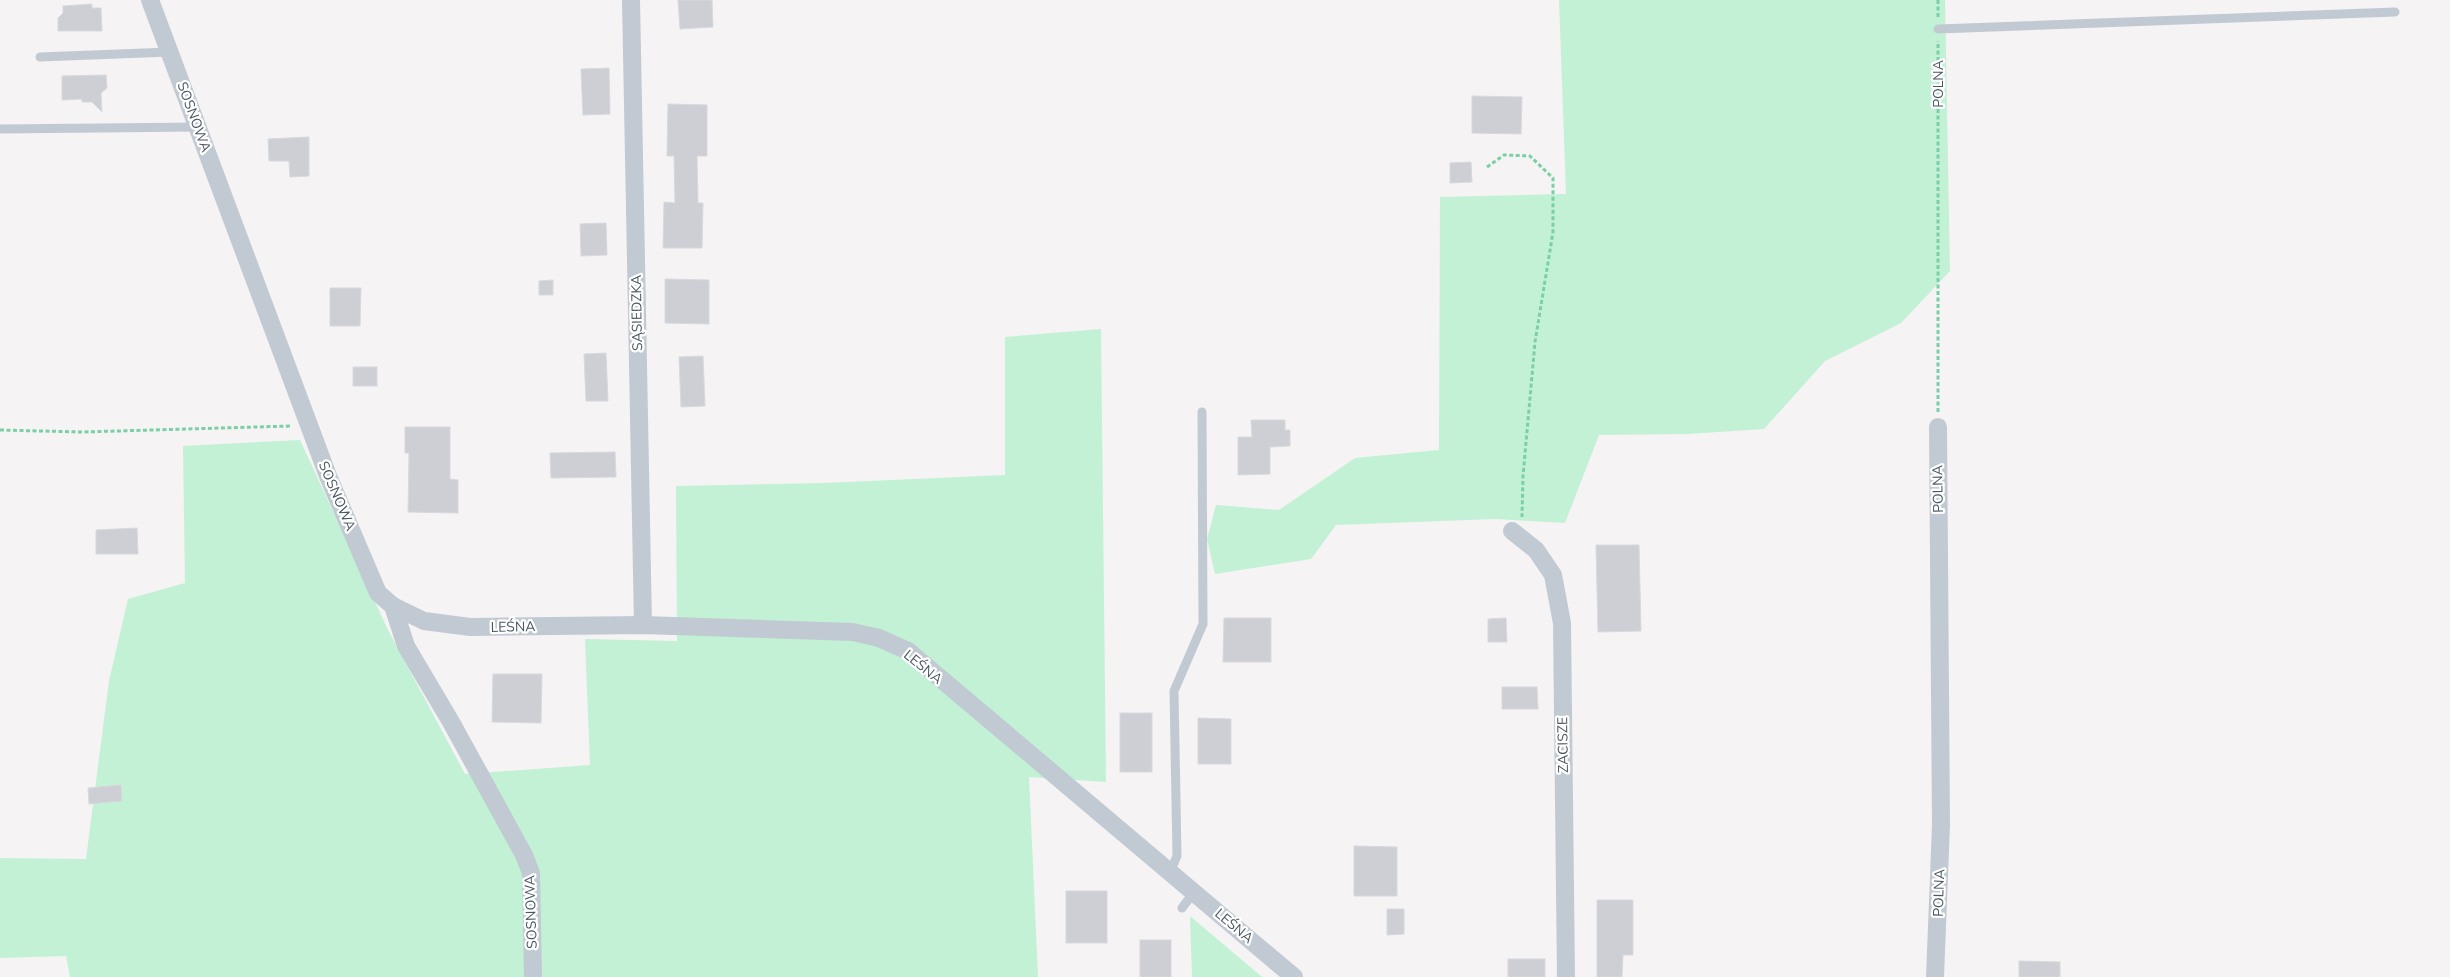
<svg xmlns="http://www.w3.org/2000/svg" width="2450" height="977" font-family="'Nunito Sans',sans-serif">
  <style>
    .green { fill: #c3f1d5 }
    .building { fill: #cdcfd5; stroke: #d7d9de }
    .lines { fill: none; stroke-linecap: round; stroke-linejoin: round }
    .path { stroke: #7ad0a6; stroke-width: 3; stroke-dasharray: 4 2.5; stroke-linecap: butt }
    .lane { stroke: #c1cad2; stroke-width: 9 }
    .street { stroke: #c1cad2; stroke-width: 18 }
    .labels { text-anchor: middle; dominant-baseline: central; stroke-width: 4.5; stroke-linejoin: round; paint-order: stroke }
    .street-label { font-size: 14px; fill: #4a5661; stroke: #fff }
  </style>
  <rect width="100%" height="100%" fill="#f5f3f3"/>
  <g class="green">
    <polygon points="1559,0 1945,0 1950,271 1901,323 1825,361 1764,429 1688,434 1599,435 1565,523 1495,519 1336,525 1311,559 1215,574 1207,539 1216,505 1279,510 1355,458 1439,450 1440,197 1566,194"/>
    <polygon points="1101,329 1106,782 1029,777 1038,977 70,977 66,956 0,958 0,858 86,859 109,681 128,599 185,583 183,446 300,440 388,630 465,774 590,765 585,639 677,641 676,486 824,483 1005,475 1005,337"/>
    <polygon points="1190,916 1262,977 1192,977"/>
  </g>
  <g class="building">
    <polygon points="678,0 712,0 713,27 680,29"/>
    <polygon points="92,4 92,8 101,8 102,31 58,31 58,18 63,13 63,6"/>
    <polygon points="609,68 610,114 583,115 581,69"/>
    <polygon points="106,75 107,88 101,93 102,112 92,102 82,102 82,99 62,100 62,76"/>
    <polygon points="1472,96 1522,97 1521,134 1472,133"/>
    <polygon points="668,104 707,105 707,156 697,156 698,203 703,203 702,248 663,248 664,202 675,203 674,156 667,156"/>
    <polygon points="309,137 309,176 290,177 289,161 269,161 268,139"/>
    <polygon points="1471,162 1472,182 1450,183 1450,163"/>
    <polygon points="606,223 607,255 581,256 580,224"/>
    <polygon points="665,279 709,280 709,324 665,323"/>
    <polygon points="553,280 553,295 539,295 539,281"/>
    <polygon points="330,288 361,288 360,326 330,326"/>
    <polygon points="606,353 608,401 586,401 584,354"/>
    <polygon points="703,356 705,406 681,407 679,357"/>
    <rect x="353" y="367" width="24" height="19"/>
    <polygon points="1251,420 1285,420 1285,430 1290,430 1290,446 1270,447 1270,474 1238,475 1238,437 1252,437"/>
    <polygon points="405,427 450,427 450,479 458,480 458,513 408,512 409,453 405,453"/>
    <polygon points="615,452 616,477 551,478 550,453"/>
    <polygon points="137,528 138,554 96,554 96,530"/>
    <polygon points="1596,545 1639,545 1641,631 1598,632"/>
    <polygon points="1224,618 1271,618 1271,662 1223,662"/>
    <polygon points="1506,618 1507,642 1488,642 1488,619"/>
    <polygon points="493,674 542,674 541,723 492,722"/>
    <polygon points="1502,687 1537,687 1538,709 1502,709"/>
    <rect x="1120" y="713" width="32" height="59"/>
    <polygon points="1198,718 1231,719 1231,764 1198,764"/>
    <polygon points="121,785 122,801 89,804 88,788"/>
    <polygon points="1354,846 1397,847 1397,896 1354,896"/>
    <rect x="1066" y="891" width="41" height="52"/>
    <polygon points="1597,900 1633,900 1633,955 1623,955 1622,977 1597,977"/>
    <polygon points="1387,909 1404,909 1404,934 1387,935"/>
    <rect x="1140" y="940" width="31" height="37"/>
    <rect x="1508" y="959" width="37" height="18"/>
    <polygon points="2019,961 2060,962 2060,977 2019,977"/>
  </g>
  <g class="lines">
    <g class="path">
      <polyline points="1938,17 1938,0"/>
      <polyline points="1487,167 1504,155 1530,156 1553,178 1553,232 1535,342 1523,476 1522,517"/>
      <polyline points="1938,412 1938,41"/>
      <polyline points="0,430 82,432 291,426"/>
    </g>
    <g class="lane">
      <polyline points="1938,29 2395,12"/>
      <polyline points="40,57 170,52"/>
      <polyline points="0,129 198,127"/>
      <polyline points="1170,872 1177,856 1174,691 1203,624 1202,412"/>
      <polyline points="1182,908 1194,892"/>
    </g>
    <g class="street">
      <polyline points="150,0 328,476 378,593 393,606 406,646 451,722 524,855 531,873 533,977"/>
      <polyline points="631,0 643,625"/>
      <polyline points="1512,531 1536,550 1553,575 1562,623 1566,977"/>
      <polyline points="393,606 424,621 470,627 643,625 853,632 879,638 908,651 1294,977"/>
      <polyline points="1935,977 1941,825 1938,427"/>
    </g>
  </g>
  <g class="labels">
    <g class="street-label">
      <text transform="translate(1938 84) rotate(-90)">POLNA</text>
      <text transform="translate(194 117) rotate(70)">SOSNOWA</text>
      <text transform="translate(637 313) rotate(-91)">SĄSIEDZKA</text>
      <text transform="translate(1938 489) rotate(-91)">POLNA</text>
      <text transform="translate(337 496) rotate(67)">SOSNOWA</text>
      <text transform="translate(513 627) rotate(-1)">LEŚNA</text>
      <text transform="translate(923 667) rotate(39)">LEŚNA</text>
      <text transform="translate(1563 745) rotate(-91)">ZACISZE</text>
      <text transform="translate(1939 893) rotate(-88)">POLNA</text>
      <text transform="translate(531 912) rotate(-92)">SOSNOWA</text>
      <text transform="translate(1234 926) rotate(40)">LEŚNA</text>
    </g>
  </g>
</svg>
